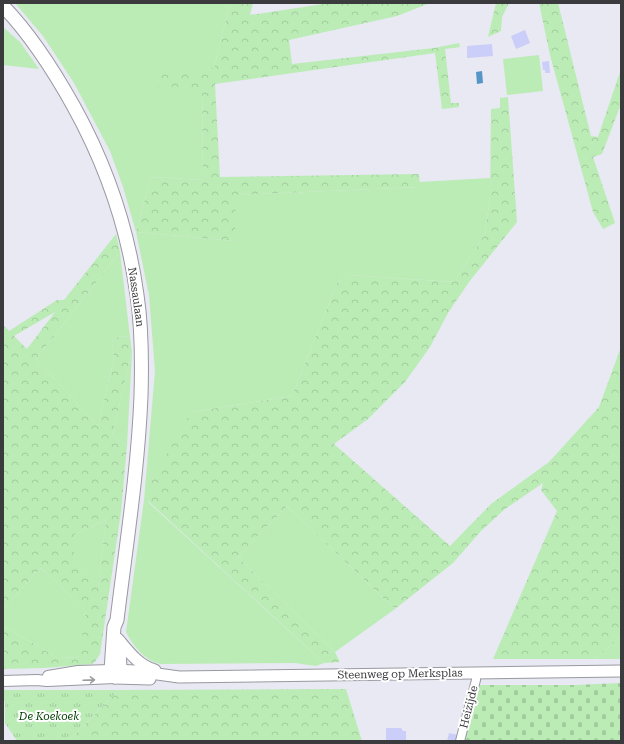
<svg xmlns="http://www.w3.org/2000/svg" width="624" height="744" font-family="'Roboto Serif',serif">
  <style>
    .green { fill: #bbecb6 }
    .forest { fill: url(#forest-crowns); fill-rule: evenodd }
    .cemetery { fill: url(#cemetery-stones) }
    .park { fill: url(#park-tufts) }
    .water { fill: #5696c7 }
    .building { fill: #cacef9 }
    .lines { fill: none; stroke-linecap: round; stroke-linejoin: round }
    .minor-casing { stroke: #9899a1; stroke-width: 10 }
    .tertiary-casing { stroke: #9899a1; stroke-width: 12 }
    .secondary-casing { stroke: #9899a1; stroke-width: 13 }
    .primary-casing { stroke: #9899a1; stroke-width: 15 }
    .minor { stroke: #fff; stroke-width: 8 }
    .tertiary { stroke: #fff; stroke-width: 10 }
    .secondary { stroke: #fff; stroke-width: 11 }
    .primary { stroke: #fff; stroke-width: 13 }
    .oneway { stroke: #9d9d9e }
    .labels { text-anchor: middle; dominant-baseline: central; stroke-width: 4; stroke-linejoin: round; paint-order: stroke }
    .street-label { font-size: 11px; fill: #3b3b3e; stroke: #fff }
    .park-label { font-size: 11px; font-style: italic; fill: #013c02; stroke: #fff }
  </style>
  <defs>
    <pattern id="forest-crowns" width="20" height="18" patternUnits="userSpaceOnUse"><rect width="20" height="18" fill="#bbecb6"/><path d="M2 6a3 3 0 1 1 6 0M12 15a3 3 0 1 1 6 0" fill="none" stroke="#a2cb9e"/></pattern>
    <pattern id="cemetery-stones" width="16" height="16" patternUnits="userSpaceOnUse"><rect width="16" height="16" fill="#bbecb6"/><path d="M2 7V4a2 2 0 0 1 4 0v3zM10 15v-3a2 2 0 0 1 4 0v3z" fill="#a2cb9e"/></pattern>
    <pattern id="park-tufts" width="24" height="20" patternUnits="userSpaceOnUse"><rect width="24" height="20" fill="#bbecb6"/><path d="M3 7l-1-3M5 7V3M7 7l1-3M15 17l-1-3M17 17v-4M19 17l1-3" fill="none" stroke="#a2cb9e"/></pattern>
  </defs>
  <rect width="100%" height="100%" fill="#e8e9f2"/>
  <g class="green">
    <path d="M15,3H230L214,68L158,87H202L203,180L151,177L136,232L235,241V195L419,187V182L490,178V197L485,234L454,282L349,275L337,283L292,396L191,412L148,502L324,663L316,666L295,663L162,664C146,662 133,646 126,632L144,500L155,371L149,295L136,232L123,187L110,151L74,83L43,36Z"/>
    <polygon points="3,27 20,42 39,69 3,65"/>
    <polygon points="539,55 543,91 507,95 503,59"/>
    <polygon points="120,252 130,337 119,336 112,342 114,358 98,426 36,359"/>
    <polygon points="132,352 127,446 112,436"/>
    <polygon points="287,506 395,609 335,652 238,557"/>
    <polygon points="106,520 98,589 74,562 74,535"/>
    <polygon points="41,568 86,611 80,657 58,658 3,626 3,609"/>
    <polygon points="621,636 621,659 595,659"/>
  </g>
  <g class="forest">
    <polygon points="230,3 253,3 250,15 330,3 430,3 397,16 289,40 292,64 434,48 459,43 460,47 445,49 451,103 459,103 459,107 442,109 435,53 215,84 220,177 419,174 420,187 236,195 235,241 136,232 151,177 203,180 202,87 158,87 156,71 214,68"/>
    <polygon points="496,3 509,3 502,17 501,31 488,37"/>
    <polygon points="539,3 558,3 591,136 598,137 621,69 621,104 602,154 593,157 615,223 603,229 593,212 550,55"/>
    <polygon points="508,97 517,222 469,282 448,313 430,347 405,382 368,419 334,444 450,546 491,504 549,462 599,407 621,347 621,636 595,659 493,659 557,511 541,490 543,483 505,509 481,531 453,563 395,609 287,506 238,557 335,652 340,662 324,663 148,501 152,479 191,412 292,396 337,283 349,275 454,282 485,234 490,197 491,109 500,108 500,98"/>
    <path d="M116,234L120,252L36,359L98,426L114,358L112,342L119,336L130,337L132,352L112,436L127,446L121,512L100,654L95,662L92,664L44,668L3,669V626L58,658L79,657L86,611L41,568L3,609V325L9,331L57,300H64ZM55,312L27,349L14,336ZM106,520L98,588L74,562V535Z"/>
    <polygon points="346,689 362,741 68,741 119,690"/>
  </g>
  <polygon class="cemetery" points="621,683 621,741 463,741 477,685 574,685"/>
  <polygon class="park" points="3,690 119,690 68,741 17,741 5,723 5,701 3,701"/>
  <polygon class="water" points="482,71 483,83 477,84 476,72"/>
  <g class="building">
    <polygon points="525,30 530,43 516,49 511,36"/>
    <polygon points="492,44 493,56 467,58 467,46"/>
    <polygon points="549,61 550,73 545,73 545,70 543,70 542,62"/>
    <polygon points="386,728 401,728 403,731 406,731 406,741 386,741"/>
    <polygon points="449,733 458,735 456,741 447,741"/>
  </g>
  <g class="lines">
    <defs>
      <polyline id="minor" points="460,741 476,680 476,673"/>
      <g id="tertiary">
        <polyline points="48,676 78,671 111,670"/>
        <polyline points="3,681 37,680 47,681 115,678"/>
      </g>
      <g id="secondary">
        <path d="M118,639C128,651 139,666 155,670"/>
        <polyline points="115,678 111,670 136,671 179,677 621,671"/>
        <polyline points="115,678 150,679"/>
      </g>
      <g id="primary">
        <path d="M3,6C31,35 54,71 74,107C106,165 128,229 137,295C142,328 142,363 141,396C138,471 126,546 117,620L114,627L111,670"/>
        <polyline points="119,642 120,670"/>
      </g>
    </defs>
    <use href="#minor" class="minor-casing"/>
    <use href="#tertiary" class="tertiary-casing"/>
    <use href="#secondary" class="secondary-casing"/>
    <use href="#primary" class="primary-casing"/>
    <use href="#minor" class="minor"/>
    <use href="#tertiary" class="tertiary"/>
    <use href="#secondary" class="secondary"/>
    <use href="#primary" class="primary"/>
  </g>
  <defs><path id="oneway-shaft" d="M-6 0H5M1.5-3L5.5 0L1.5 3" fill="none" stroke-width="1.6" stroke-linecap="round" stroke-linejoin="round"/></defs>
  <use class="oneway" href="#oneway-shaft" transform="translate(89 680) rotate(-2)"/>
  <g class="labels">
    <g class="street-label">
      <text transform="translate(136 297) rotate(82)">Nassaulaan</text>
      <text transform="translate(400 674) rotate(-1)">Steenweg op Merksplas</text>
      <text transform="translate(469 707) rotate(-76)">Heizijde</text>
    </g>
    <g class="park-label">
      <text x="49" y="716">De Koekoek</text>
    </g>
  </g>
  <rect width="624" height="744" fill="none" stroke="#3b3b3e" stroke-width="8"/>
</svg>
